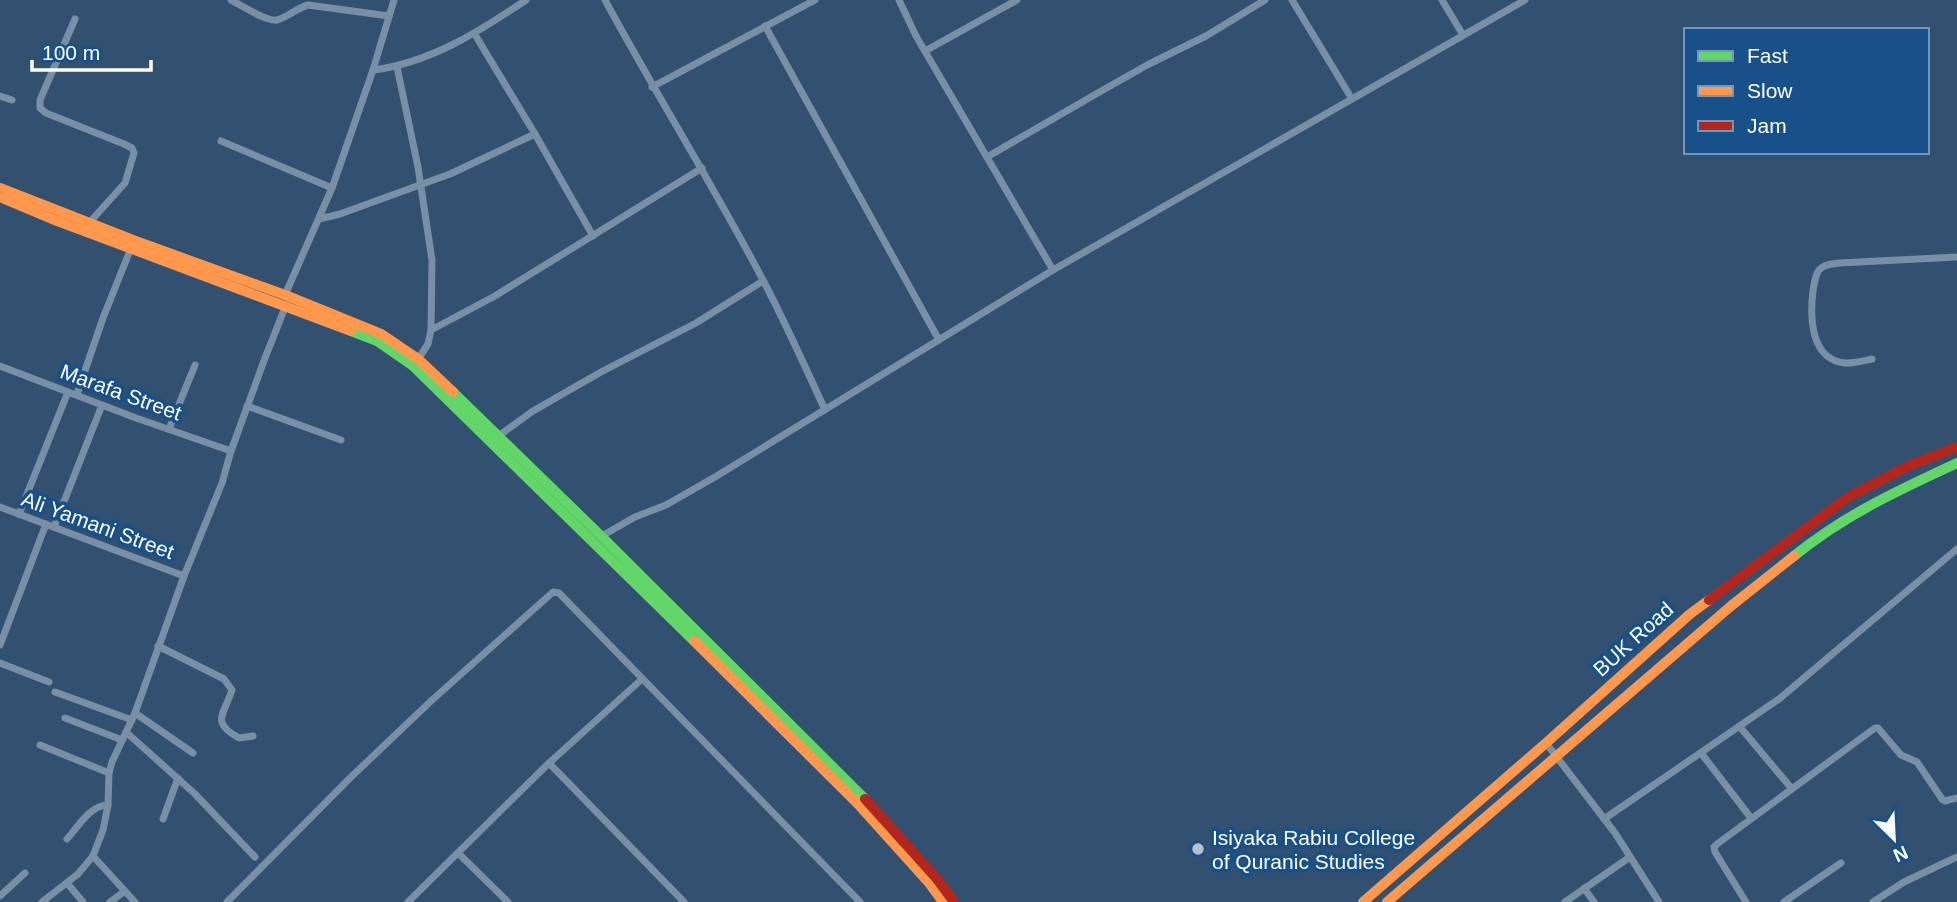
<svg xmlns="http://www.w3.org/2000/svg" width="1957" height="902" font-family="Arial,sans-serif">
  <style>
    .lines { fill: none; stroke-linecap: round; stroke-linejoin: round }
    .street { stroke: #798fa5; stroke-width: 7 }
    .fast { stroke: #63d668; stroke-width: 10 }
    .slow { stroke: #ff974d; stroke-width: 10 }
    .jam { stroke: #b3261e; stroke-width: 10 }
    .poi-dot { fill: #b7c2cd; stroke: #18518a; stroke-width: 2.5 }
    .labels { text-anchor: middle; dominant-baseline: central; stroke-width: 7; stroke-linejoin: round; paint-order: stroke }
    .street-label { font-size: 21px; fill: #fff; stroke: #18518a }
    .poi-label { font-size: 21px; fill: #fff; stroke: #18518a; text-anchor: start }
  </style>
  <rect width="100%" height="100%" fill="#325170"/>
  <g class="lines">
    <g class="street">
      <path d="M231,0C241,5 266,22 277,20C288,17 297,8 308,5L389,16"/>
      <path d="M605,0C656,94 713,185 763,280C785,322 805,366 825,410"/>
      <polyline points="899,0 916,36 1053,270"/>
      <polyline points="1292,0 1352,99"/>
      <polyline points="1442,0 1463,35"/>
      <polyline points="75,19 40,100 40,108 46,113 124,144 132,148 134,153 125,183 89,223"/>
      <polyline points="765,26 939,340"/>
      <polyline points="474,33 535,134 593,236"/>
      <polyline points="925,51 1017,0"/>
      <polyline points="397,67 418,167 432,260 431,330 428,344 417,361"/>
      <path d="M373,70C430,63 480,31 526,0"/>
      <polyline points="652,87 815,0"/>
      <polyline points="0,96 12,100"/>
      <polyline points="221,141 332,188"/>
      <polyline points="987,157 1103,90 1149,64 1206,36 1265,0"/>
      <polyline points="319,219 340,214 450,174 535,134"/>
      <polyline points="285,295 332,188 373,70 394,0"/>
      <polyline points="431,330 495,296 702,168"/>
      <path d="M1872,359C1862,361 1849,365 1839,362C1810,354 1810,315 1813,291C1814,285 1815,275 1819,270C1824,264 1832,264 1839,263L1957,257"/>
      <polyline points="0,366 136,418 231,451"/>
      <polyline points="77,394 103,318 131,248"/>
      <polyline points="247,406 341,440"/>
      <polyline points="169,429 195,365"/>
      <polyline points="497,437 533,411 601,372 696,323 763,281"/>
      <polyline points="0,507 184,576"/>
      <polyline points="19,514 68,392"/>
      <polyline points="54,527 102,405"/>
      <polyline points="600,537 635,517 666,505 715,477 1053,270 1525,0"/>
      <polyline points="0,645 46,524"/>
      <path d="M158,646L224,679L232,690C224,715 210,722 239,738L253,736"/>
      <polyline points="0,663 49,682"/>
      <polyline points="55,692 132,720"/>
      <polyline points="135,713 193,753"/>
      <polyline points="65,718 122,740"/>
      <polyline points="1740,727 1792,789"/>
      <polyline points="126,732 195,794 255,857"/>
      <polyline points="1546,743 1615,833 1659,902"/>
      <polyline points="40,745 109,773"/>
      <polyline points="1701,753 1751,818"/>
      <polyline points="549,763 684,902"/>
      <polyline points="163,819 178,778"/>
      <polyline points="1604,819 1779,699 1957,549"/>
      <path d="M67,839C78,827 90,805 108,805"/>
      <polyline points="458,853 508,902"/>
      <polyline points="93,856 135,902"/>
      <polyline points="67,883 83,902"/>
      <polyline points="1584,888 1594,902"/>
      <polyline points="0,896 25,873"/>
      <polyline points="42,902 78,874 93,856 103,830 108,805 109,773 112,762 135,713 184,576 222,483 231,451 265,358 286,305"/>
      <polyline points="110,902 125,891"/>
      <polyline points="227,902 350,778 431,701 553,592 559,593 860,902"/>
      <polyline points="408,902 549,763 642,679"/>
      <polyline points="1565,902 1630,857"/>
      <polyline points="1746,902 1715,852 1714,847 1717,844 1875,728 1878,728 1901,755 1917,762 1942,799 1945,801 1957,798"/>
      <polyline points="1784,902 1841,863"/>
      <polyline points="1873,902 1904,882 1957,857"/>
    </g>
    <g class="fast">
      <polyline points="351,331 377,341 413,366 694,641"/>
      <polyline points="453,392 601,536 865,799"/>
      <path d="M1794,556C1846,514 1897,491 1957,463"/>
    </g>
    <g class="slow">
      <polyline points="0,188 133,240 285,295 381,334 418,359 453,392"/>
      <polyline points="0,197 52,219 351,331"/>
      <polyline points="694,641 857,803 930,884 943,902"/>
      <polyline points="1363,902 1546,743 1690,614 1709,600"/>
      <polyline points="1387,902 1731,606 1794,556"/>
    </g>
    <g class="jam">
      <polyline points="1709,600 1848,497 1908,466 1957,447"/>
      <polyline points="865,799 937,879 954,902"/>
    </g>
  </g>
  <circle class="poi-dot" cx="1198" cy="849" r="7"/>
  <g class="labels">
    <g class="street-label">
      <text transform="translate(121 392) rotate(20)">Marafa Street</text>
      <text transform="translate(98 525) rotate(20)">Ali Yamani Street</text>
      <text transform="translate(1633 639) rotate(-42)">BUK Road</text>
    </g>
    <g class="poi-label">
      <text x="1212" y="837">Isiyaka Rabiu College<tspan x="1212" dy="24">of Quranic Studies</tspan></text>
    </g>
  </g>
  <rect x="1684" y="28" width="245" height="126" fill="#18518a" stroke="#7497b9" stroke-width="2"/>
  <rect x="1698" y="51" width="35" height="10" fill="#63d668" stroke="#7497b9" stroke-width="2"/>
  <text x="1747" y="63" font-size="21" fill="#ffffff">Fast</text>
  <rect x="1698" y="86" width="35" height="10" fill="#ff974d" stroke="#7497b9" stroke-width="2"/>
  <text x="1747" y="98" font-size="21" fill="#ffffff">Slow</text>
  <rect x="1698" y="121" width="35" height="10" fill="#b3261e" stroke="#7497b9" stroke-width="2"/>
  <text x="1747" y="133" font-size="21" fill="#ffffff">Jam</text>
  <g transform="translate(1894 839) rotate(156)" stroke="#18518a" stroke-width="5" paint-order="stroke">
  <path d="M0-5L12 26L0 18L-12 26Z" fill="#ffffff"/>
  <text y="-10" font-size="19" font-weight="bold" text-anchor="middle" fill="#ffffff">N</text>
  </g>
  <path d="M32 60v10h119v-10" fill="none" stroke="#ffffff" stroke-width="3.5"/>
  <text x="42" y="60" font-size="21" fill="#ffffff" stroke="#18518a" stroke-width="5" paint-order="stroke">100 m</text>
</svg>
